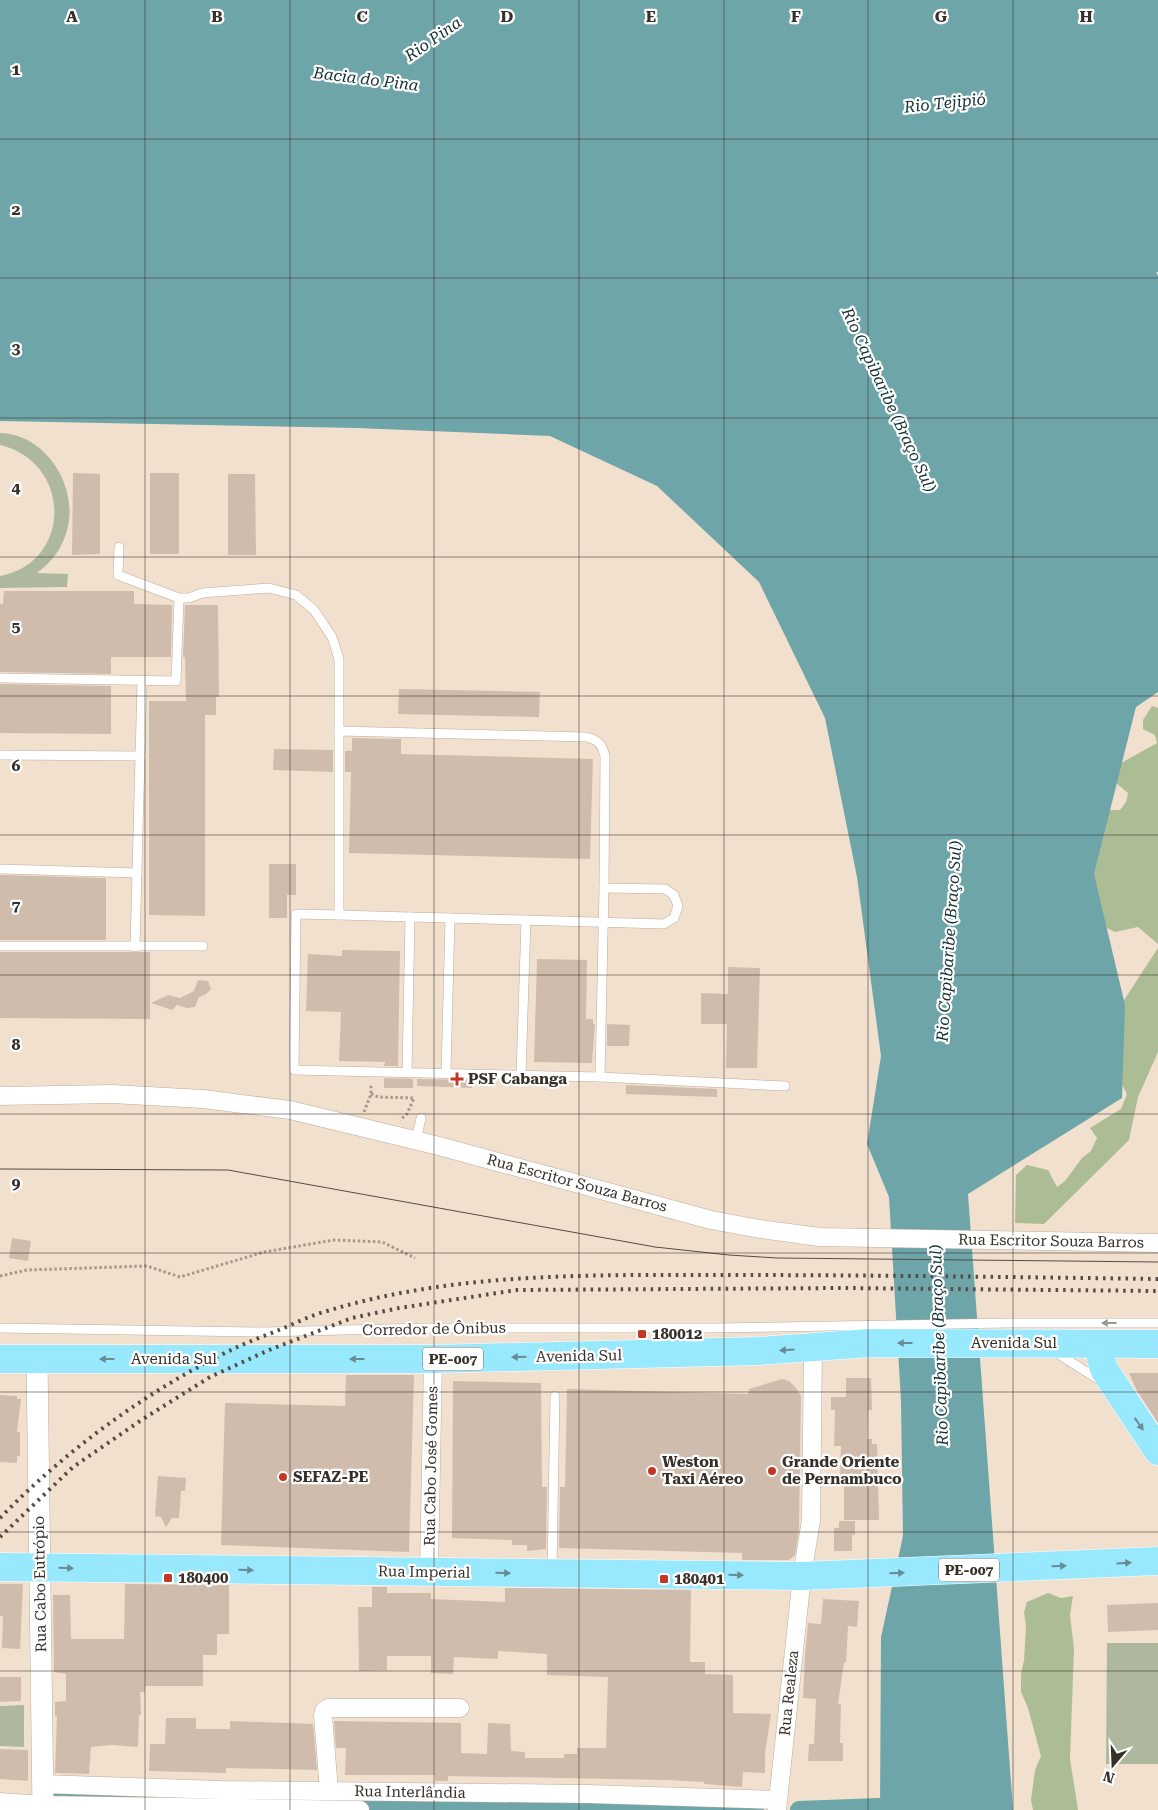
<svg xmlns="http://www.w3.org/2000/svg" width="1158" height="1810" font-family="'Roboto Serif',serif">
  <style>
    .green { fill: #adb89e }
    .forest { fill: #acbd95 }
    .water { fill: #6da5a8 }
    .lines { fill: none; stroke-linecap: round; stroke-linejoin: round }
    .canal { stroke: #6da5a8; stroke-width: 18 }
    .building { fill: #cfbcad }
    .service-casing { stroke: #beac9d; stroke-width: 10 }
    .minor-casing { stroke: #beac9d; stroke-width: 19 }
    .tertiary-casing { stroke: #beac9d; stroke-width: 22 }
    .trunk-casing { stroke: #fff; stroke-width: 29 }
    .path { stroke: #a6998c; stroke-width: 3; stroke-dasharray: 2.5 2.5; stroke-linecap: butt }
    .service { stroke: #fff; stroke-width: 9 }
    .minor { stroke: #fff; stroke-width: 18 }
    .tertiary { stroke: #fff; stroke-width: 21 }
    .trunk { stroke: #98e8fe; stroke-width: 28 }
    .tram { stroke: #554c44; stroke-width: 1 }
    .rail { stroke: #554c44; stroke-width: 4; stroke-dasharray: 2.5 5; stroke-linecap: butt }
    .oneway { fill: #9b9894 }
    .oneway2 { fill: #688c94 }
    .grid { fill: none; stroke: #373029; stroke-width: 1; stroke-opacity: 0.55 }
    .poi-dot { fill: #c33824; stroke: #fff; stroke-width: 2 }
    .labels { text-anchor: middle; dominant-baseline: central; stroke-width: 4.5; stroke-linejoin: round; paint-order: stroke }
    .shield { fill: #fff; stroke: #736e69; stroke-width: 1 }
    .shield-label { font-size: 14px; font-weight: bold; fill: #373029 }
    .poi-label { font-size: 15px; font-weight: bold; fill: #373029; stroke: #fff; text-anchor: start }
    .street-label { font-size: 15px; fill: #373029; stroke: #fff }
    .water-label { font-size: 16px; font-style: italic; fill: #112e30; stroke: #fff }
    .grid-label { font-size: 16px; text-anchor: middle; font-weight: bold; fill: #373029; stroke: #fff; stroke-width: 4.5; stroke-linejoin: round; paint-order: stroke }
  </style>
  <rect width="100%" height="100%" fill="#f2e0cf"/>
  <g class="green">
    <path d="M0,433C45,434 77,484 68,526C64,546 53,561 37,573L68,574L67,587L0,588V576C73,562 72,462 0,445Z"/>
    <polygon points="1107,1643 1158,1643 1158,1764 1106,1764"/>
    <polygon points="24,1705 24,1747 0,1746 0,1706"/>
  </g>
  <g class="forest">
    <polygon points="1152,706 1158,708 1158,944 1138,927 1115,932 1107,928 1086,871 1110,810 1120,810 1126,802 1128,793 1117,784 1116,771 1123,762 1157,743 1155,735 1143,729 1143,720"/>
    <polygon points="1158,948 1158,1052 1138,1097 1129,1140 1044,1224 1015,1223 1016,1175 1027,1165 1048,1170 1057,1187 1065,1181 1082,1158 1091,1151 1097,1138 1090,1128 1121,1109 1127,1094 1122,1085 1123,1058 1114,1004 1124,1000"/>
    <polygon points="1048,1593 1061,1598 1073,1596 1070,1615 1074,1649 1070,1759 1078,1810 1033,1810 1031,1800 1035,1770 1041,1756 1028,1708 1021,1692 1021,1673 1024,1661 1026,1626 1024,1612 1027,1602"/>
  </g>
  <polygon class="water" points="0,0 1158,0 1158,272 1156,272 1158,276 1158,692 1136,707 1094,874 1125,1005 1122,1098 968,1194 1013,1810 880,1810 881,1637 903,1536 901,1401 889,1197 867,1144 881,1056 857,877 825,718 759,582 657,486 550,436 357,428 0,421"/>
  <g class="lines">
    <g class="canal">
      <polyline points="48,1796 145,1798"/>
      <polyline points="341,1802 755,1810"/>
      <polyline points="799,1810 879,1807"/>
    </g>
  </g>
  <g class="building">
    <polygon points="73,473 100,474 100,554 72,555"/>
    <rect x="150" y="473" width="29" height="81"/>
    <polygon points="228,474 255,474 256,555 228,555"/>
    <polygon points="4,591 134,591 134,604 172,605 171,657 111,657 111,674 0,672 0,604 3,604"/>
    <polygon points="185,605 218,605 219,697 216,697 216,715 205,715 205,916 149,915 149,701 186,701 185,657 183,657"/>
    <polygon points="0,684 111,686 111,734 0,733"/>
    <polygon points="399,689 540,692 539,717 398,714"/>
    <polygon points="352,738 401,739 401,754 593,759 590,859 349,853 351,772 345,772 345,751 352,751"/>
    <polygon points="274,749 333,750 333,772 273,770"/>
    <polygon points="269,864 296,864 296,895 287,895 287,918 269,918"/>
    <polygon points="0,875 106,878 106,940 0,940"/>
    <polygon points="342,950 400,951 398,1066 384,1066 385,1062 339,1061 341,1012 306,1011 308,954 342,956"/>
    <polygon points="0,952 150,952 150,1019 0,1018"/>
    <polygon points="537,959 587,960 586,1019 593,1019 593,1024 595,1024 592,1063 534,1062"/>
    <polygon points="728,967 760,968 757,1068 726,1068 727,1024 701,1024 701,993 728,994"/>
    <polygon points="198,980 208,981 211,989 206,994 199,997 195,1007 187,1008 177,1005 172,1010 151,1003 168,995 180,998 194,991"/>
    <polygon points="607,1024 630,1025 629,1046 607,1046"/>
    <polygon points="384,1078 413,1079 413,1088 384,1088"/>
    <polygon points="417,1079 472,1080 472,1088 417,1086"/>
    <polygon points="626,1085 717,1089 717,1097 626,1094"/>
    <polygon points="12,1238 31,1241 28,1261 9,1258"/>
    <polygon points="1129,1373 1158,1373 1158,1423 1136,1389"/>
    <polygon points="346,1375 414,1375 409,1552 221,1545 225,1403 345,1406"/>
    <polygon points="846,1378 871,1378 872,1410 868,1410 867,1439 872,1439 872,1444 877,1444 879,1520 844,1520 844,1482 840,1482 841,1446 834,1446 835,1410 831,1410 831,1397 846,1397"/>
    <polygon points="782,1379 789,1381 796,1388 801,1396 799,1530 795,1555 789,1560 742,1560 742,1553 559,1548 560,1487 565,1487 567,1389 748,1394 749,1389"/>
    <polygon points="453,1381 541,1383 542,1487 547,1487 546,1549 527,1551 527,1545 512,1545 512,1540 452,1538"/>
    <polygon points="0,1395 17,1396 17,1399 21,1399 17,1432 20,1432 20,1456 17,1456 17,1463 0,1462"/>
    <polygon points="158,1476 186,1478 185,1491 181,1491 179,1518 172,1518 166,1527 161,1517 155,1516"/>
    <polygon points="839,1521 855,1521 855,1535 852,1535 852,1551 834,1551 834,1528 839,1528"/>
    <polygon points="0,1584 23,1584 20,1649 2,1648 3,1616 0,1616"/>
    <polygon points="125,1584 229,1585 229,1634 217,1634 217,1655 203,1655 203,1686 145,1686 145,1692 140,1692 141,1715 139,1715 138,1747 112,1745 91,1747 89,1774 55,1773 57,1716 55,1716 55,1702 66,1701 66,1674 54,1672 53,1595 70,1595 71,1639 124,1639"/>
    <polygon points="372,1587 387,1587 387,1593 431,1593 431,1599 505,1602 505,1588 691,1590 690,1662 705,1662 705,1674 733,1675 733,1713 771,1714 765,1753 765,1773 743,1772 742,1787 704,1784 704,1782 667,1780 448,1776 448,1781 435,1781 435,1775 345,1775 346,1748 336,1748 334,1721 461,1723 461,1753 487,1754 488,1723 510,1724 511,1751 525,1752 525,1758 564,1758 564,1754 577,1754 577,1748 606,1748 608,1677 547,1675 547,1654 498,1651 498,1659 454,1657 453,1674 431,1673 431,1656 387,1656 387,1670 359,1671 358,1607 372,1607"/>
    <polygon points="823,1599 859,1601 857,1627 848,1626 846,1663 844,1662 838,1704 841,1704 840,1743 843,1743 843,1761 808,1761 809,1744 814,1744 816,1699 803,1698 805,1656 808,1623 821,1624"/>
    <polygon points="1158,1603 1158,1630 1108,1632 1107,1605"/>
    <polygon points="0,1677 21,1677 21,1701 0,1702"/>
    <polygon points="166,1718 196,1718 196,1729 230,1729 230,1721 313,1724 317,1770 226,1768 226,1773 149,1771 150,1744 165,1744"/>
    <polygon points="0,1749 28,1750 28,1781 0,1779"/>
  </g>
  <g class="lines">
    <defs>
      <g id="service">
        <polyline points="119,547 118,575 179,598 189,598 202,593 269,588 296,595 314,610 332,637 339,659 339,731"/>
        <polyline points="0,678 176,681 179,598"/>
        <polyline points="0,755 140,756"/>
        <polyline points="0,869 137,873"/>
        <polyline points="339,915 296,914 294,1070 600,1077 785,1086"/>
        <polyline points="410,917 450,918"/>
        <polyline points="0,946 203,946"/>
        <polyline points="135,947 142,681"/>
        <path d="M407,1072L410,917L339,915V731L586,737C598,740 602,744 605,756L604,888L665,889L674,895L678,906L674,918L664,924L450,918L446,1073"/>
        <polyline points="521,1075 526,920"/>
        <polyline points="600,1077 604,888"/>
        <polyline points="416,1141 421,1118"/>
        <polyline points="0,1328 264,1332 426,1328 717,1328 1009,1323 1158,1323"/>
        <polyline points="1055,1352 1101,1381"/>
        <polyline points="552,1571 555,1396"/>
      </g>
      <g id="minor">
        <polyline points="0,1096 112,1094 203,1099 290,1110 439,1146 711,1220 760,1229 819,1237 1158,1243"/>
        <polyline points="429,1572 433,1359"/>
        <polyline points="42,1784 221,1790 589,1794 777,1800"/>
        <polyline points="329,1791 323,1716 324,1711 328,1708 460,1708"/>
        <polyline points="0,1802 43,1805 360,1810"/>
        <polyline points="777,1810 802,1576 811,1520 813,1349"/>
      </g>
      <polyline id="tertiary" points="37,1359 43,1810"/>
      <g id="trunk">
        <path d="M1107,1344C1098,1354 1100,1359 1105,1371L1158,1451"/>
        <polyline points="0,1359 433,1359 759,1351 870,1343 1158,1344"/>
        <polyline points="0,1567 802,1576 1158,1561"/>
      </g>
    </defs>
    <use href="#service" class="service-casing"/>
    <use href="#minor" class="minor-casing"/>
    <use href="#tertiary" class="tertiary-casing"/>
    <use href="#trunk" class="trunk-casing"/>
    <g class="path">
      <polyline points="371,1094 378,1097 414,1098 407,1114 400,1120"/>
      <polyline points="364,1112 371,1094 371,1084"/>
      <polyline points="0,1276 27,1270 147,1266 180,1277 264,1252 334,1240 382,1242 415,1258"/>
    </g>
    <use href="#service" class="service"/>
    <use href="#minor" class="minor"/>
    <use href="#tertiary" class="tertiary"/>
    <use href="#trunk" class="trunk"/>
    <polyline class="tram" points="0,1169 228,1170 655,1247 729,1255 777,1258 1158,1262"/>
    <g class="rail">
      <path d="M0,1518C66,1450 148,1390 233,1349C248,1342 264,1336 279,1330C294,1324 309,1316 324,1312C452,1272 589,1275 721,1275C867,1275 1012,1277 1158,1279"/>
      <polyline points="0,1537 73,1467 143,1419 210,1377 269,1350 352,1318 399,1308 517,1290 843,1288 1158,1291"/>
    </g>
  </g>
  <defs><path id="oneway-solid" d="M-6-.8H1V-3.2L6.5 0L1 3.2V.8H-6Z" transform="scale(1.25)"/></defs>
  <use class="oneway" href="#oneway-solid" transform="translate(1109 1323) rotate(180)"/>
  <g class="oneway2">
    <use href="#oneway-solid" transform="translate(905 1343) rotate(-180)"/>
    <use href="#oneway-solid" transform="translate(787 1350) rotate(177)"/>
    <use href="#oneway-solid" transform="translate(519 1357) rotate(179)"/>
    <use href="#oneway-solid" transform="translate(107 1359) rotate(-180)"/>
    <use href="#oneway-solid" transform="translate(357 1359) rotate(-180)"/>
    <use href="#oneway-solid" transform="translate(1139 1424) rotate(55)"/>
    <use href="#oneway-solid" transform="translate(1124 1563) rotate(-3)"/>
    <use href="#oneway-solid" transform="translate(1059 1566) rotate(-2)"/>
    <use href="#oneway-solid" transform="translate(66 1568) rotate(1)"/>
    <use href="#oneway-solid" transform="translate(246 1570) rotate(1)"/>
    <use href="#oneway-solid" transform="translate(503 1573) rotate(1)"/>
    <use href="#oneway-solid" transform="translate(897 1573) rotate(-2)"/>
    <use href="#oneway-solid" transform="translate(736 1575) rotate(1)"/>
  </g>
  <path class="grid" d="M145,0V1810M290,0V1810M434,0V1810M579,0V1810M724,0V1810M868,0V1810M1013,0V1810M0,139H1158M0,278H1158M0,418H1158M0,557H1158M0,696H1158M0,835H1158M0,975H1158M0,1114H1158M0,1253H1158M0,1392H1158M0,1532H1158M0,1671H1158"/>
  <g class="poi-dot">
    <path d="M454.5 1071.5h5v5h5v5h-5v5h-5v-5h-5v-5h5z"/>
    <rect x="637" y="1329" width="10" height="10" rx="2.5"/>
    <circle cx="652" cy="1471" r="5"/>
    <circle cx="772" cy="1471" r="5"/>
    <circle cx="283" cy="1477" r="5"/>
    <rect x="163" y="1573" width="10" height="10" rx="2.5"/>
    <rect x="659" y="1574" width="10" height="10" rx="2.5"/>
  </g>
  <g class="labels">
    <g class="shield">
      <rect x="423" y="1347.5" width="60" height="23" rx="4"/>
      <rect x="939" y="1558.5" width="60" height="23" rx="4"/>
    </g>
    <g class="shield-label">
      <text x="453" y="1359">PE-007</text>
      <text x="969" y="1570">PE-007</text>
    </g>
    <g class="poi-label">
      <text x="468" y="1079">PSF Cabanga</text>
      <text x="652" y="1334">180012</text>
      <text x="662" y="1462">Weston<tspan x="662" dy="17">Taxi Aéreo</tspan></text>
      <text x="782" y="1462">Grande Oriente<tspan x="782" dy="17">de Pernambuco</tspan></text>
      <text x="293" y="1477">SEFAZ-PE</text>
      <text x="178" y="1578">180400</text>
      <text x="674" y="1579">180401</text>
    </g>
    <g class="street-label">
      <text transform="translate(577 1183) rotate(15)">Rua Escritor Souza Barros</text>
      <text transform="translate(1051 1241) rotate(1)">Rua Escritor Souza Barros</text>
      <text transform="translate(434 1329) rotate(-1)">Corredor de Ônibus</text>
      <text x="1014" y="1343">Avenida Sul</text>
      <text transform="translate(579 1356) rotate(-1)">Avenida Sul</text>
      <text x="174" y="1359">Avenida Sul</text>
      <text transform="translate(431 1466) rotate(-89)">Rua Cabo José Gomes</text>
      <text transform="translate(424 1572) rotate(1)">Rua Imperial</text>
      <text transform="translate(40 1584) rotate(-91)">Rua Cabo Eutrópio</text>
      <text transform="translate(789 1693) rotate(-84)">Rua Realeza</text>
      <text transform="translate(410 1792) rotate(1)">Rua Interlândia</text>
    </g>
    <g class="water-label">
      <text transform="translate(433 39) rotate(-35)">Rio Pina</text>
      <text transform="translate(366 79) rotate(7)">Bacia do Pina</text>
      <text transform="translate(945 103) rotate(-6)">Rio Tejipió</text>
      <text transform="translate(889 400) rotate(65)">Rio Capibaribe (Braço Sul)</text>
      <text transform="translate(949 941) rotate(-86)">Rio Capibaribe (Braço Sul)</text>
      <text transform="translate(939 1345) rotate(-92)">Rio Capibaribe (Braço Sul)</text>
    </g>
  </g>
  <g class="grid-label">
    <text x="72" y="22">A</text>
    <text x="217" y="22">B</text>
    <text x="362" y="22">C</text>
    <text x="507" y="22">D</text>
    <text x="651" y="22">E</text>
    <text x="796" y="22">F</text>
    <text x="941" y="22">G</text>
    <text x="1086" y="22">H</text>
    <text x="16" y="75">1</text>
    <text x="16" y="215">2</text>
    <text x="16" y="354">3</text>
    <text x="16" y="493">4</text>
    <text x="16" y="632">5</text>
    <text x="16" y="771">6</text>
    <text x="16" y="911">7</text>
    <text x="16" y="1050">8</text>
    <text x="16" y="1189">9</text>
  </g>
  <g transform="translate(1113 1765) rotate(199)" stroke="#ffffff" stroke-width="4" paint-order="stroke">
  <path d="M0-4L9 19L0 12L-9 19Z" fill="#373029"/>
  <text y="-8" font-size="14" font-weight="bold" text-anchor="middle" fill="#373029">N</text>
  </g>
</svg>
